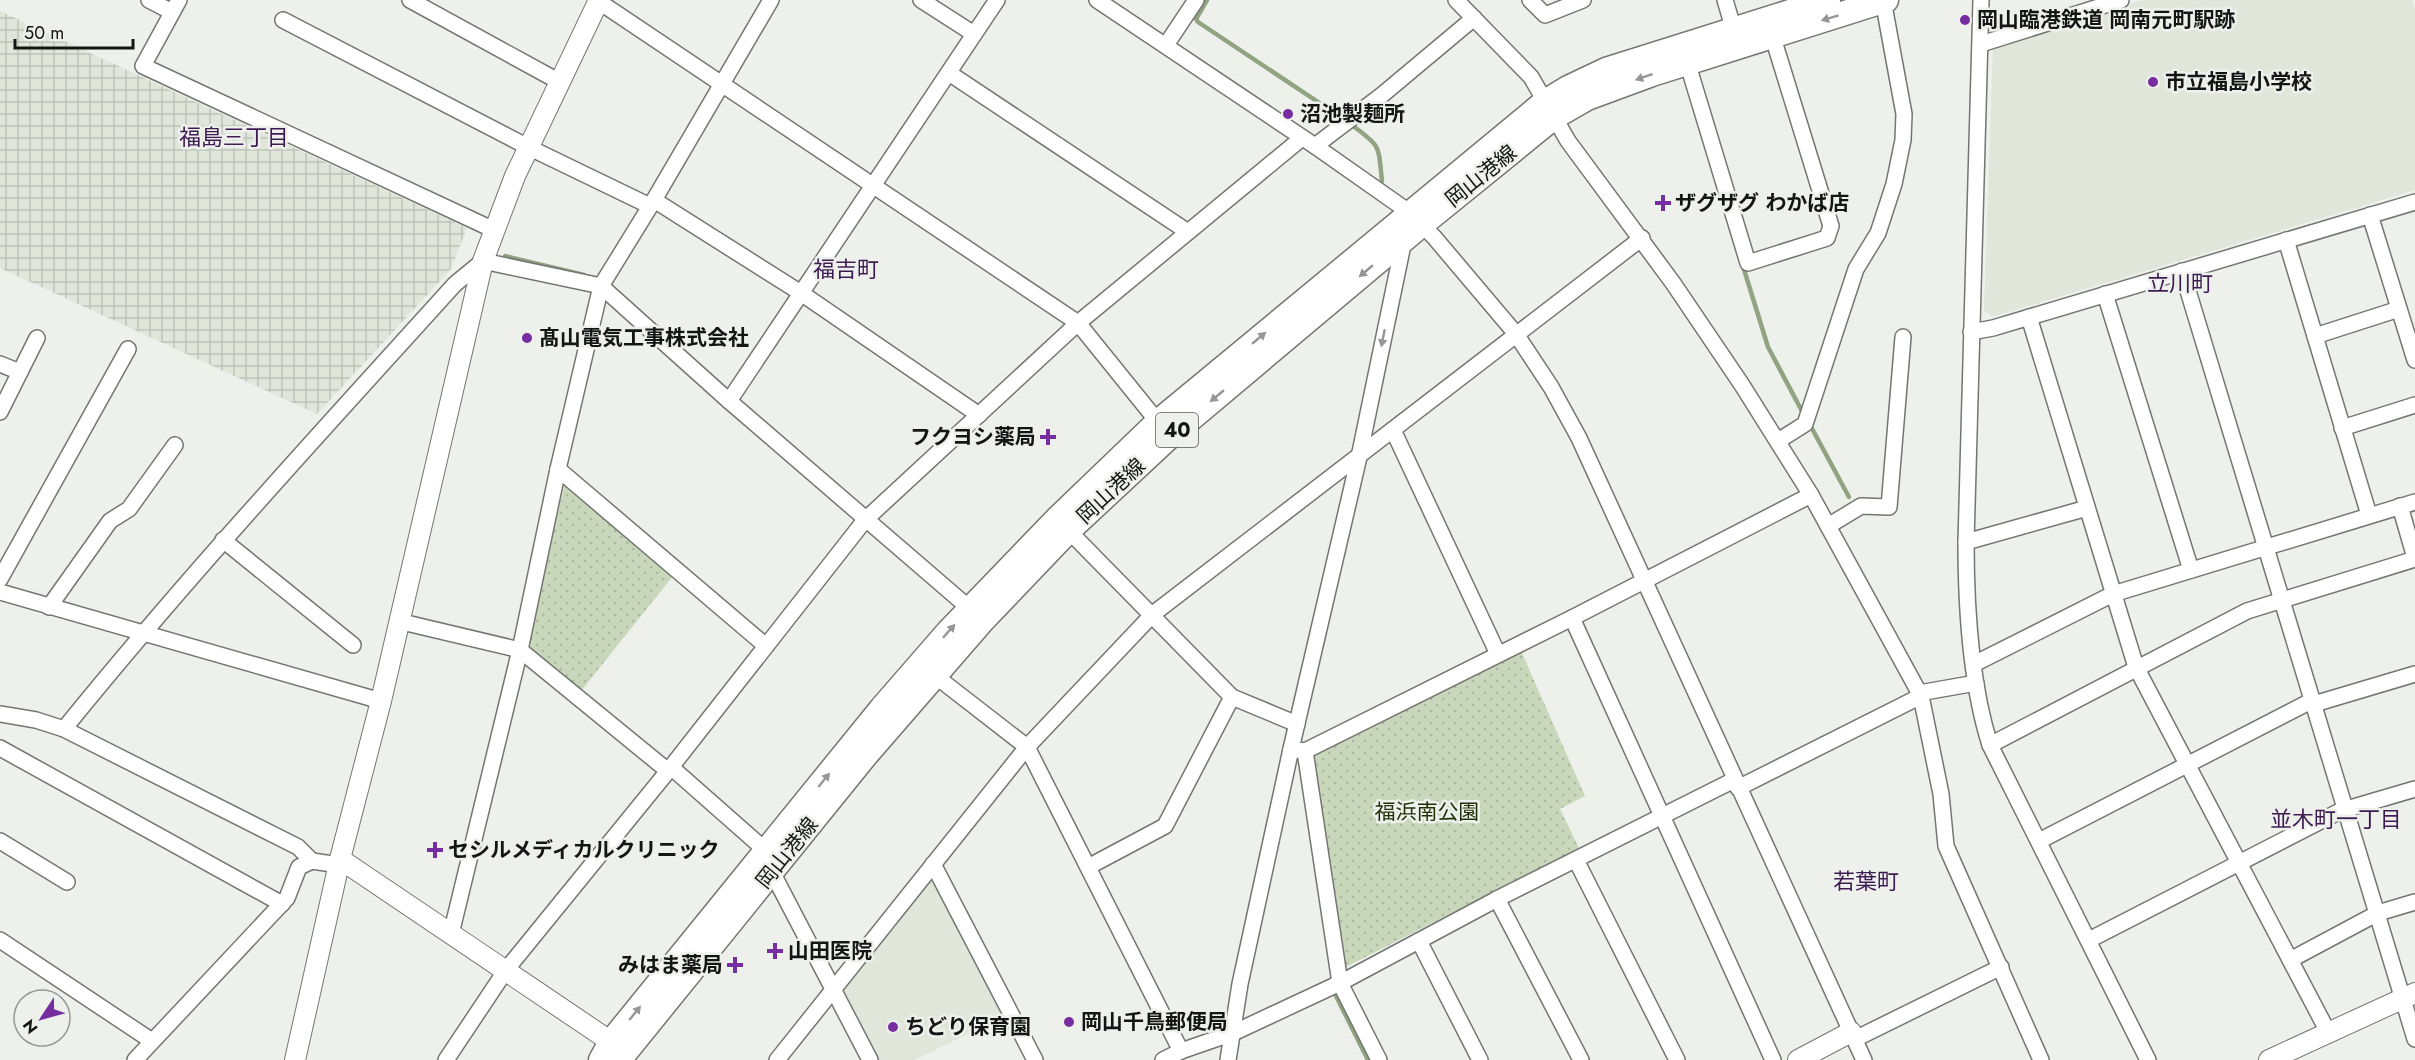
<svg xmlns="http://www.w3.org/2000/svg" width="2415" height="1060" font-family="Jost,'Noto Sans JP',sans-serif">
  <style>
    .built { fill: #e0e6da }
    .industrial { fill: url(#industrial-grid) }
    .green { fill: url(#green-dots) }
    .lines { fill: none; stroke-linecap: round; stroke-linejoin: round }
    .stream { stroke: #91a380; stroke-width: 4.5 }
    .minor-casing { stroke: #737671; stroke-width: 18 }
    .tertiary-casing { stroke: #737671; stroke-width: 22 }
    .primary-casing { stroke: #737671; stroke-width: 27 }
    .minor { stroke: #fff; stroke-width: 15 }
    .tertiary { stroke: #fff; stroke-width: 20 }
    .primary { stroke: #fff; stroke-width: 24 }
    .oneway { fill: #959695 }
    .poi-dot { fill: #762da0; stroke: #edf0eb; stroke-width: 2 }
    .labels { text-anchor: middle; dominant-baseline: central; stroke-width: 5; stroke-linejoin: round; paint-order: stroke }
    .shield { fill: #edf0eb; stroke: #555754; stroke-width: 1.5 }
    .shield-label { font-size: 20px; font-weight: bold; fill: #141514 }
    .poi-label { font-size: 21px; font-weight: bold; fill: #141514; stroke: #edf0eb; text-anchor: start }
    .street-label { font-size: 21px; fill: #141514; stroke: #edf0eb }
    .park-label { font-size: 21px; fill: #1f3107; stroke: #edf0eb }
    .neighbourhood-label { font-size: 22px; fill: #3d1b52; stroke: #edf0eb }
  </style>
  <defs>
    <pattern id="industrial-grid" width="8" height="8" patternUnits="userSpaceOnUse" patternTransform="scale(1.5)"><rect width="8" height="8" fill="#e0e6da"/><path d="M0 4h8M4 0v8" fill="none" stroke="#bfc4ba"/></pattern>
    <pattern id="green-dots" width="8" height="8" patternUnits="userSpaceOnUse" patternTransform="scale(1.5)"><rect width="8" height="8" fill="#c9d8bb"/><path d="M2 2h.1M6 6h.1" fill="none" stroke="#acb8a0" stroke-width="1.8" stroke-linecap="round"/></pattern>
  </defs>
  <rect width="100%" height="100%" fill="#edf0eb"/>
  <g class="built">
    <polygon points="2142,0 2412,0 2415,10 2415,190 1992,317 1984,310 1993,47"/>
    <polygon points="933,877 1007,1015 914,1060 879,1060 843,989"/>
  </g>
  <polygon class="industrial" points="0,11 467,228 451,269 317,414 0,268"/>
  <g class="green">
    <polygon points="565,482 673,576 581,691 528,647"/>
    <polygon points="1521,651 1585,796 1560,809 1579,848 1346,967 1313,760 1316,753"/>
  </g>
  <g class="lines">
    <g class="stream">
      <polyline points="1207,0 1196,19 1198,22 1336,114"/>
      <path d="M1353,126C1382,147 1378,146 1382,181"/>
      <polyline points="505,256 584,275"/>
      <polyline points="1742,263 1768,347 1803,413"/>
      <polyline points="1809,423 1849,497"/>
      <polyline points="1336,996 1368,1060"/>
    </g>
    <defs>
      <g id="minor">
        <polyline points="149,0 172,12"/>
        <polyline points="179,0 143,66 494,230"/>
        <polyline points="410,0 558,81"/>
        <polyline points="921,0 974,34"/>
        <polyline points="1097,0 1315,146 1409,212 1434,237 1516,334 1551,387 1579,438 1864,1060"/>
        <polyline points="1456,0 1531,77 1568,141 1673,283 1742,385 1811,495 1921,696 1941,794 1946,846 2041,1060"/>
        <polyline points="1530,0 1545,15 1583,0"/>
        <polyline points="1725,0 1736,37"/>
        <path d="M1981,0L1966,542C1966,607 1970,682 1990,745L2148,1060"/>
        <polyline points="598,1 1078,323 1162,427"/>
        <polyline points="283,20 528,147 650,206"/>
        <polyline points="1981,44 2121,0"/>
        <polyline points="1166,45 1196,0"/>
        <polyline points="1685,55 1748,263 1827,238 1831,226 1770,28"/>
        <polyline points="949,73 1188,232"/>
        <polyline points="1315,146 1382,95 1474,18"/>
        <polyline points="654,200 801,293 979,415"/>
        <polyline points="2370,215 2415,360"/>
        <polyline points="2286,240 2369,515"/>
        <polyline points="2182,271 2415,1039"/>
        <polyline points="2105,294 2191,570"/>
        <polyline points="2029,317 2136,667 2328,1032"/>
        <polyline points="1971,332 1993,328 2415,202"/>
        <polyline points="2315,336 2399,309"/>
        <polyline points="0,364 20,372"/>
        <polyline points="729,401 997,0"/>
        <polyline points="0,412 37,338"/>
        <polyline points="2342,428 2415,405"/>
        <polyline points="1393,430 1498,654"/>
        <polyline points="1778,441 1805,424 1856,269 1878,233 1894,184 1903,140 1904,114 1883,0"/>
        <polyline points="558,469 766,646"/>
        <polyline points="2400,506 2415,558"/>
        <polyline points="1063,525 1232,697 1297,724"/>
        <polyline points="1828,526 1861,506 1889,507 1903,337"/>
        <polyline points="223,540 353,645"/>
        <polyline points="1966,542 2087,508"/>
        <polyline points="0,579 128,349"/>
        <polyline points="0,592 381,701"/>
        <polyline points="49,607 110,521 129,509 175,445"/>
        <polyline points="1572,618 1773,1060"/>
        <polyline points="398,621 520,650 668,771"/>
        <polyline points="1974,664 2113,594 2415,502"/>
        <polyline points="929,671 1027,747 1181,1051"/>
        <polyline points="1919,693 1976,683"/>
        <polyline points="2314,704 2415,674"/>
        <polyline points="0,714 36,720 64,729 298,847 312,861"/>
        <path d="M64,729C188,576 322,431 455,284L483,261L601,286L729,401L976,614"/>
        <polyline points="1990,745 2247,611 2415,559"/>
        <polyline points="0,748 282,904"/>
        <polyline points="1291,749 1305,751 1572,618 1811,495"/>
        <polyline points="1305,751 1340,983 1379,1060"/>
        <polyline points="671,767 772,856"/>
        <polyline points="1738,788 1921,696"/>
        <polyline points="2347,809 2415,789"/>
        <polyline points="0,841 67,882"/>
        <polyline points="2039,841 2313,700"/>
        <polyline points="1576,860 1677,1060"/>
        <polyline points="933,864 1035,1060"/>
        <polyline points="766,867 772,872 870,1060"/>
        <polyline points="1088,867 1165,826 1232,697"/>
        <polyline points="1497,899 1581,1060"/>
        <polyline points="451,934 520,650 558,469 601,286 654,200 771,0"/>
        <polyline points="0,940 152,1041"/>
        <polyline points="2089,940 2346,808"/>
        <polyline points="1419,941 1480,1060"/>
        <polyline points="2290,960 2378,913 2415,902"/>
        <polyline points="1855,1039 2001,967"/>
        <polyline points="135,1060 287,898 299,867 312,861 339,865"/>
        <polyline points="446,1060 506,970 668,771 865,520 1078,323 1302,138"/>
        <polyline points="777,1060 1027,747 1153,614 1642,238"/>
        <polyline points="1163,1060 1181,1051 1233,1033 1340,983 1497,899 1734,780"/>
        <polyline points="1228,1060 1240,984 1291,749 1359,457 1404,240"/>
      </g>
      <g id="tertiary">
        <polyline points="340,859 595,1031 611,1042 617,1053"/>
        <polyline points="295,1060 340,859 381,701 483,261 515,176 599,0"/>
        <polyline points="1798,1060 1851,1032"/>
        <polyline points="2269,1060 2415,993"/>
      </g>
      <g id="primary">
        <polyline points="601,1060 611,1042 882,708 949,631 1057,519 1158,422 1545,102 1568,88 1606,70 1828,0"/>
        <polyline points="619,1060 865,756 983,620 1069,530 1170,436 1421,225 1554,117 1587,98 1652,74 1886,0"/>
      </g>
    </defs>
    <use href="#minor" class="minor-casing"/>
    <use href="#tertiary" class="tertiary-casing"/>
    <use href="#primary" class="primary-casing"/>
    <use href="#minor" class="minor"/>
    <use href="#tertiary" class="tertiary"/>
    <use href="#primary" class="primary"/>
  </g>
  <defs><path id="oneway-solid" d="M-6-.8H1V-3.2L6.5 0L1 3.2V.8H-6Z" transform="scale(1.5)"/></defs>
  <g class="oneway">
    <use href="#oneway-solid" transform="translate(1830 18) rotate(163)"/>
    <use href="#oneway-solid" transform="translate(1644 77) rotate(161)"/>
    <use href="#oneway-solid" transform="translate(1366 271) rotate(140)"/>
    <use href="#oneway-solid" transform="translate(1259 338) rotate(-40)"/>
    <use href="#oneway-solid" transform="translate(1383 338) rotate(101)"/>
    <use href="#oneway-solid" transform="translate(1217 396) rotate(140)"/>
    <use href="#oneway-solid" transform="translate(949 631) rotate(-48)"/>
    <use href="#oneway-solid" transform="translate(824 780) rotate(-51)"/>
    <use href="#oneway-solid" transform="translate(635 1013) rotate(-51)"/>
  </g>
  <g class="poi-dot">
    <circle cx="1965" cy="20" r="6"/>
    <circle cx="2153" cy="82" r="6"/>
    <circle cx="1288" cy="114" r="6"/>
    <path d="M1660 194h6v6h6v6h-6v6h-6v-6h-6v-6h6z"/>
    <circle cx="527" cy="338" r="6"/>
    <path d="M1045 428h6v6h6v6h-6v6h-6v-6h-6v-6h6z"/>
    <path d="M432 841h6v6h6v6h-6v6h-6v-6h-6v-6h6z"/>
    <path d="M772 942h6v6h6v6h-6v6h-6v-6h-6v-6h6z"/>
    <path d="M732 956h6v6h6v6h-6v6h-6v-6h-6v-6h6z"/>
    <circle cx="1069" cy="1022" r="6"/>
    <circle cx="893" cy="1027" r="6"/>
  </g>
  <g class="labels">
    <rect class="shield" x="1156" y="413" width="42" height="34" rx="4.5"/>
    <g class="shield-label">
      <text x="1177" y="430">40</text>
    </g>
    <g class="poi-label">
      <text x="1977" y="20">岡山臨港鉄道 岡南元町駅跡</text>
      <text x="2165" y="82">市立福島小学校</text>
      <text x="1300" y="114">沼池製麺所</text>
      <text x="1675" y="203">ザグザグ わかば店</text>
      <text x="539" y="338">髙山電気工事株式会社</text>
      <text x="1036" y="437" text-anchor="end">フクヨシ薬局</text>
      <text x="448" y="850">セシルメディカルクリニック</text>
      <text x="788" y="951">山田医院</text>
      <text x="723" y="965" text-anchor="end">みはま薬局</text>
      <text x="1081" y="1022">岡山千鳥郵便局</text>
      <text x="905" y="1027">ちどり保育園</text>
    </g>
    <g class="street-label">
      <text transform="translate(1481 176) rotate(-39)">岡山港線</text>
      <text transform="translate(1111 491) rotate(-43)">岡山港線</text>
      <text transform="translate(787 853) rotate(-51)">岡山港線</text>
    </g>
    <g class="park-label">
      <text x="1427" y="812">福浜南公園</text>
    </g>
    <g class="neighbourhood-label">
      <text x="234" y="137">福島三丁目</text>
      <text x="846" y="269">福吉町</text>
      <text x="2180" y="283">立川町</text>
      <text x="2336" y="819">並木町一丁目</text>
      <text x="1866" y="881">若葉町</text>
    </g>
  </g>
  <g transform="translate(42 1018) rotate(234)"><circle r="28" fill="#edf0eb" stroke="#969895" stroke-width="1.5"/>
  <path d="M0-4.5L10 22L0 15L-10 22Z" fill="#762da0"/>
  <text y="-9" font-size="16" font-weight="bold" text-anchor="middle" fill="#141514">N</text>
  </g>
  <path d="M15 39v9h118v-9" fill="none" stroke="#141514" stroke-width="3"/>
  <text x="24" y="39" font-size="18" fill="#141514" stroke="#edf0eb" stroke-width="4.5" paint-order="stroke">50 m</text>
</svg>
